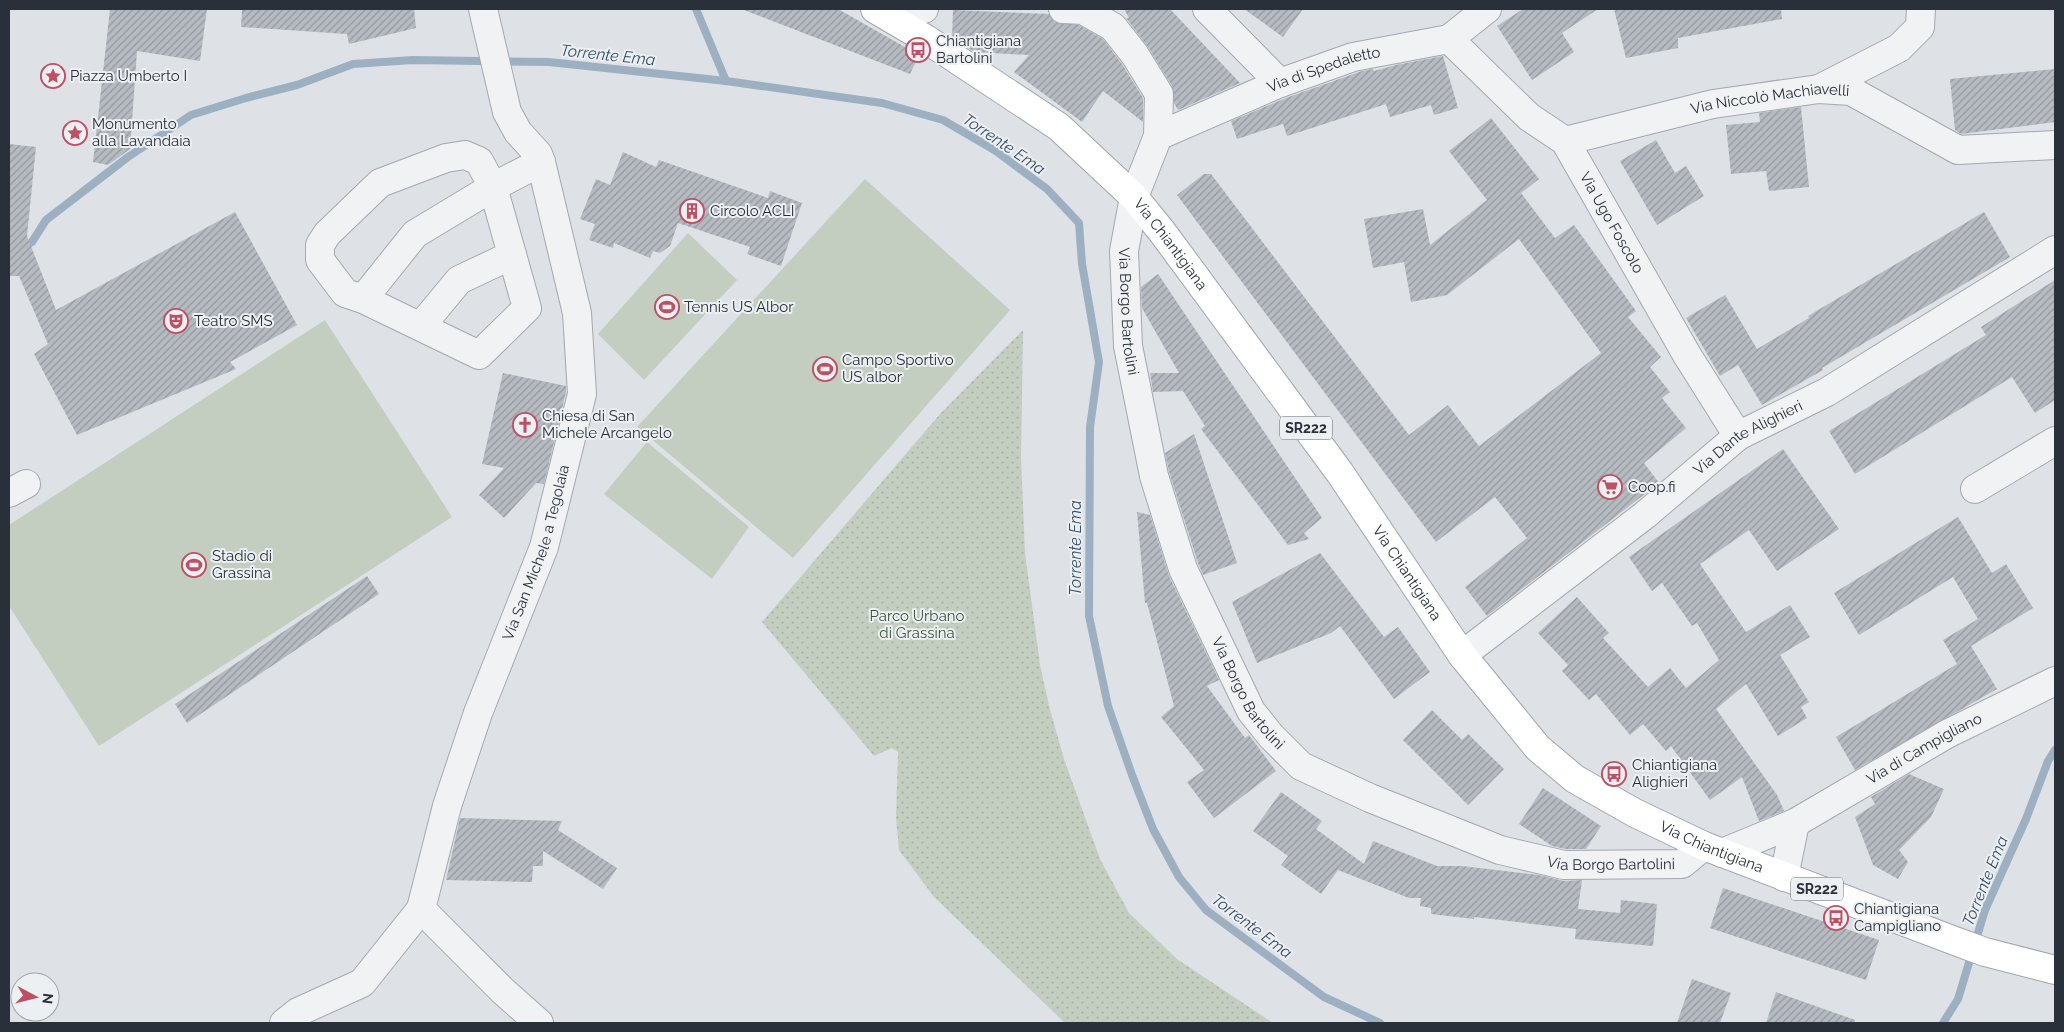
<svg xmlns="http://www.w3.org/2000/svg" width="2064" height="1032" font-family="Raleway,sans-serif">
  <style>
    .park { fill: url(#park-dots) }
    .garden { fill: #c4cec0 }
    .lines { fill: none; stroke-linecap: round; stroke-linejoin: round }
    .stream { stroke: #9db0c2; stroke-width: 8 }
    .building { fill: url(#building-hatch) }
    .minor-casing { stroke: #a4a8af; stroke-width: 30 }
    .major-casing { stroke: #9fa6b0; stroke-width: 30 }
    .minor { stroke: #f0f2f4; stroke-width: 28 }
    .major { stroke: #fff; stroke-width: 28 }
    .labels { text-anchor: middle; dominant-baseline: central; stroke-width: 4; stroke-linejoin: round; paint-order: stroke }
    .shield { fill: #edf0f3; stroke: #646a72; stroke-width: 1 }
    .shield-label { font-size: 14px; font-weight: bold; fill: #29303a }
    .poi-label { font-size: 15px; fill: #29303a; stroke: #edf0f3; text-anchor: start }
    .street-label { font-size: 15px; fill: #29303a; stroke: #edf0f3 }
    .park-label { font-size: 15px; fill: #3e5438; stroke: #edf0f3 }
    .water-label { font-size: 16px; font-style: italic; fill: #384f69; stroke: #edf0f3 }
  </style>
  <defs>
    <pattern id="park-dots" width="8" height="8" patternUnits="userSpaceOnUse" patternTransform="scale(1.25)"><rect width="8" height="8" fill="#c4cec0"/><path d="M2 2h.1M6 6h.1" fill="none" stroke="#a8b1a6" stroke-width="1.8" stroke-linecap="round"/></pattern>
    <pattern id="building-hatch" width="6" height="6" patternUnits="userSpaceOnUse" patternTransform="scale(1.25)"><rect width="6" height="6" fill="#b6bbc2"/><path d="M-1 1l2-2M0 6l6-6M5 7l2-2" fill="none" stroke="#94989f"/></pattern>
  </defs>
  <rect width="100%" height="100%" fill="#dee1e6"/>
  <polygon class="park" points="1023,330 1021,458 1025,553 1040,665 1049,706 1064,759 1100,859 1129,913 1177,959 1273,1023 1065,1023 934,897 899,850 896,818 898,752 892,748 874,756 762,622 940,414"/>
  <g class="garden">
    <polygon points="865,179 1010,310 793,558 637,427"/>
    <polygon points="688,233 737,280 644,380 598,334"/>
    <polygon points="325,320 452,517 99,746 9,606 9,525"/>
    <polygon points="647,442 749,527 712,579 604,494"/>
  </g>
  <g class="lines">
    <g class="stream">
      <polyline points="696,9 726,81"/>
      <polyline points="9,257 32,242 46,220 128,157 191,115 246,98 297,85 353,64 413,60 549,62 726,81 882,103 943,120 996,151 1047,189 1079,223 1082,264 1099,362 1090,427 1089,616 1108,706 1132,775 1153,829 1179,877 1206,910 1324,997 1380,1023"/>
      <polyline points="1943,1023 1958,999 1985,910 2026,819 2048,761 2055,750"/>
    </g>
  </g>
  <g class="building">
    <polygon points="110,9 207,9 200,61 137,51 130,149 108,165 93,162"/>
    <polygon points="242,9 414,9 416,28 349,44 347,34 241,27"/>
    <polygon points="745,9 838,9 919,55 910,74 744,10"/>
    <polygon points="1124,9 1170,9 1240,83 1178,110 1174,103 1172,86 1148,47 1126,18 1129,18"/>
    <polygon points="1244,9 1303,9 1283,37"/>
    <polygon points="1523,9 1598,9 1562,33 1574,52 1532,80 1497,26"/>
    <polygon points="1614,9 1781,9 1782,19 1678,38 1678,48 1626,58"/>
    <polygon points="953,10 1049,14 1055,22 1079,25 1103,39 1122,64 1143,98 1143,122 1103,91 1082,122 1014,72 1029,55 974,52 952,37"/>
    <polygon points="1443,56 1458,108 1434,115 1431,105 1390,117 1386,104 1287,136 1283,124 1237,139 1231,121 1286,98 1362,71 1373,69 1374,71 1396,65"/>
    <polygon points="2055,69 2055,122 1961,134 1955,130 1950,79"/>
    <polygon points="1801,107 1809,187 1769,191 1766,171 1731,174 1726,125 1760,122 1759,113"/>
    <polygon points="1491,118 1539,179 1521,193 1555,238 1574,225 1636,311 1628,317 1661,357 1650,367 1670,392 1662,398 1686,428 1644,463 1659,483 1487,616 1465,587 1527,538 1495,497 1436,542 1177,195 1204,174 1211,174 1409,435 1448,405 1479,446 1601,353 1519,239 1447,295 1411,302 1404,262 1373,268 1364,219 1423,209 1430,245 1487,200 1449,151"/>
    <polygon points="1656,140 1675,173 1686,166 1704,196 1657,225 1620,161"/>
    <polygon points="9,144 36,147 27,236 56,310 235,212 297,325 230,362 236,369 77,435 34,354 48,344 19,276 9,276"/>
    <polygon points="623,152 656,167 659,160 768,198 770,191 802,203 781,266 747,254 750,247 678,223 670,246 660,253 653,251 650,258 614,243 613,248 589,240 595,224 580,219 596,179 610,185"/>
    <polygon points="1984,212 2010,257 1822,368 1823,370 1762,405 1738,365 1720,376 1686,318 1725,295 1757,349 1809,318 1808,316"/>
    <polygon points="1158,274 1322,518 1304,533 1309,539 1288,545 1201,429 1205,426 1183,391 1153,392 1150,373 1179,373 1142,308 1141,287"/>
    <polygon points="2055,280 2055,400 2035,413 2012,377 1855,474 1829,431 1986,335 1981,327"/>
    <polygon points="503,373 566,386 566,392 544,484 536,483 504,518 479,495 504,468 482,464"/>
    <polygon points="1194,434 1237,563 1203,575 1198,563 1169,472 1165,453"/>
    <polygon points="1783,449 1839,529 1777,571 1749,530 1700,564 1746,632 1790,605 1810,637 1780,655 1809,702 1801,707 1807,718 1778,736 1746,684 1716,709 1777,795 1784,811 1759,821 1742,777 1710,800 1671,746 1666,751 1643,724 1630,735 1596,694 1589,700 1562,671 1568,665 1538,633 1577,597 1609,633 1603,638 1648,687 1670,668 1686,688 1719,660 1697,623 1692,626 1662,583 1652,591 1629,557"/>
    <polygon points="1137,512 1150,515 1169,576 1219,680 1207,686 1245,738 1249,735 1276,771 1214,818 1187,782 1204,770 1161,717 1174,706 1147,603 1145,603"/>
    <polygon points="1958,517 1992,573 2006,564 2033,608 1971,646 1997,689 1855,770 1836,737 1957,664 1943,640 1978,619 1953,577 1859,635 1834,593"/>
    <polygon points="1320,553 1384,637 1398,627 1430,672 1394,699 1340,626 1331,633 1257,663 1232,602"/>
    <polygon points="367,576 379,594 187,723 175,704"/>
    <polygon points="1432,710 1462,740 1468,734 1504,769 1468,805 1403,740"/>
    <polygon points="1909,774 1944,789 1931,817 1899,850 1908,862 1898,879 1873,865 1855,817 1875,804 1871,797"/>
    <polygon points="1543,788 1601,826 1586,849 1566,849 1552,846 1519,824"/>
    <polygon points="1281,792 1322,821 1316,829 1364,864 1373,841 1437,866 1462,866 1539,875 1564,881 1582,880 1578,909 1620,913 1621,900 1657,904 1653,946 1575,939 1576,929 1474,917 1474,919 1431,914 1431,908 1420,906 1421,898 1409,898 1338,870 1321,894 1281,865 1288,856 1253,831"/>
    <polygon points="460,818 562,821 558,830 617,868 603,889 543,851 543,866 533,866 532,882 446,880"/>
    <polygon points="1723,888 1879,940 1866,980 1710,928"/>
    <polygon points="1692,979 1731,993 1720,1023 1677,1023"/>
    <polygon points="1776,992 1855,1020 1855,1023 1766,1023"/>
  </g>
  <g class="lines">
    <defs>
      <g id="minor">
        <path id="s1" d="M1063,9L1083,10L1113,27L1135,55L1159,94L1158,136L1134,197L1124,251L1128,346L1154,476L1183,569L1251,711L1271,736L1301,766L1370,798L1500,850L1564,865L1682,864L1704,846"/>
        <polyline points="1207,9 1280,83"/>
        <polyline points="893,19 924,9"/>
        <path id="s2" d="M1449,39L1529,117L1565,141L1687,355L1738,436"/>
        <polyline points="1819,89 1899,48 1920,27 1921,9"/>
        <path id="s3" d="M1158,136L1280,83L1353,57L1449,39L1487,9"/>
        <path id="s4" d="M1565,141L1713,104L1819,89L1851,91L1958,150L2055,145"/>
        <polyline points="363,299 479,355 527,308 493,187 479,161 465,155 446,158 380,183 327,234 320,245 320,260 345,293 363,299 415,234 493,187 541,162"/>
        <polyline points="421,326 459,280 512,255"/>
        <polyline points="1975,489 2055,441"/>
        <polyline points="9,493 26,484"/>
        <path id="s5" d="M1462,655L1645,515L1738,436L1827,392L2055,250"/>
        <path id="s6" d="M1722,853L1795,823L1947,734L2055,681"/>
        <polyline points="1784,877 1795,823"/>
        <polyline points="421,909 503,991 539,1023"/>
        <path id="s7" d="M284,1023L298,1012L362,983L421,909L447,806L478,713L544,547L582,394L577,313L541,162L538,154L518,132L507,112L483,9"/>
      </g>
      <g id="major">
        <path id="s8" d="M875,9L926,39L1059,127L1134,197L1163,233L1340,473L1462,655L1538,748L1575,779L1635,813L1704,846L1955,941L1985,952L2055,970"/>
      </g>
    </defs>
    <use href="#minor" class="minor-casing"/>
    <use href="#major" class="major-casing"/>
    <use href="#minor" class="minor"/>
    <use href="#major" class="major"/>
  </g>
  <defs>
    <symbol id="bus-ring" viewBox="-11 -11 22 22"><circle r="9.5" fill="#edf0f3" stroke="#bd5064" stroke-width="1.5"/><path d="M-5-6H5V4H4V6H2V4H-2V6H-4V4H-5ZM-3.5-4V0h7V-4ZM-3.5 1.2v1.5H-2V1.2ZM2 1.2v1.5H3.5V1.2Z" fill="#bd5064"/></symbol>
    <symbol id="sight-ring" viewBox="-11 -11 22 22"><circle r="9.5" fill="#edf0f3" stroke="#bd5064" stroke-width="1.5"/><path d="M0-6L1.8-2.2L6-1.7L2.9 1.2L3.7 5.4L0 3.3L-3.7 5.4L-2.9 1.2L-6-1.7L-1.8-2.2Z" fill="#bd5064"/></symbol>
    <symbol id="building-ring" viewBox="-11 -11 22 22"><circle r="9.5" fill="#edf0f3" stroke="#bd5064" stroke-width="1.5"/><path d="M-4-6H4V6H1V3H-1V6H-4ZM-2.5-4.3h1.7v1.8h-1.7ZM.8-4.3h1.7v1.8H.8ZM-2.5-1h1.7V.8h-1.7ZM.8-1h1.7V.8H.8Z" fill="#bd5064"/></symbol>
    <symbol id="stadium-ring" viewBox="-11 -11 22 22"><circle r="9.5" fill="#edf0f3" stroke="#bd5064" stroke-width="1.5"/><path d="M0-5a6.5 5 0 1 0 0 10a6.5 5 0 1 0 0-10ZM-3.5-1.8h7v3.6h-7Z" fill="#bd5064"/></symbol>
    <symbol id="theatre-ring" viewBox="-11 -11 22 22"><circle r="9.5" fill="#edf0f3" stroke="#bd5064" stroke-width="1.5"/><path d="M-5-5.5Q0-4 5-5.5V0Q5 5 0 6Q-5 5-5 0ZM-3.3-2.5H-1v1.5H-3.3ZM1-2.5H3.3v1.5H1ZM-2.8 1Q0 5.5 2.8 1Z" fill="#bd5064"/></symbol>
    <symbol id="church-ring" viewBox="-11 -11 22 22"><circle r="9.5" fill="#edf0f3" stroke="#bd5064" stroke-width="1.5"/><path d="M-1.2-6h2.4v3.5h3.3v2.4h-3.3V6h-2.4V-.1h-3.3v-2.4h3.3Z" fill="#bd5064"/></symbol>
    <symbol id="supermarket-ring" viewBox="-11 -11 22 22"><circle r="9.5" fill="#edf0f3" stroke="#bd5064" stroke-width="1.5"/><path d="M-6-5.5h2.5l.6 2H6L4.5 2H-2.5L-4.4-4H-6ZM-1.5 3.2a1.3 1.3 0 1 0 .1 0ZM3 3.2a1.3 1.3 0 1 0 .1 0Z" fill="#bd5064"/></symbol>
  </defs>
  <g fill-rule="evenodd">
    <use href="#bus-ring" x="904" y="36" width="28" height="28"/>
    <use href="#sight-ring" x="39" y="62" width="28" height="28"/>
    <use href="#sight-ring" x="61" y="119" width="28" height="28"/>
    <use href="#building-ring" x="678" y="197" width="28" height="28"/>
    <use href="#stadium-ring" x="653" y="293" width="28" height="28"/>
    <use href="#theatre-ring" x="162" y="307" width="28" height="28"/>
    <use href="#stadium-ring" x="811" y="355" width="28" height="28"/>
    <use href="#church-ring" x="511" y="411" width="28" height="28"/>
    <use href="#supermarket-ring" x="1596" y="473" width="28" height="28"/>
    <use href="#stadium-ring" x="180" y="551" width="28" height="28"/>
    <use href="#bus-ring" x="1600" y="760" width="28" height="28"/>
    <use href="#bus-ring" x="1822" y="904" width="28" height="28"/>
  </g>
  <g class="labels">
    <g class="shield">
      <rect x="1280" y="416.5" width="52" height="23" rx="4"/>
      <rect x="1791" y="877.5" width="52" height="23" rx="4"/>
    </g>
    <g class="shield-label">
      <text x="1306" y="428">SR222</text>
      <text x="1817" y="889">SR222</text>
    </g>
    <g class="poi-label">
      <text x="936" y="41">Chiantigiana<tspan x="936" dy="17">Bartolini</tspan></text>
      <text x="70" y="76">Piazza Umberto I</text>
      <text x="92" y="124">Monumento<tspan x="92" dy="17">alla Lavandaia</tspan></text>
      <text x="710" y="211">Circolo ACLI</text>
      <text x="684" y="307">Tennis US Albor</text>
      <text x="194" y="321">Teatro SMS</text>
      <text x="842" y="360">Campo Sportivo<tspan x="842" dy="17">US albor</tspan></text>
      <text x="542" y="416">Chiesa di San<tspan x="542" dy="17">Michele Arcangelo</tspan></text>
      <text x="1628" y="487">Coop.fi</text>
      <text x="212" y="556">Stadio di<tspan x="212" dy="17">Grassina</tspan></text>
      <text x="1632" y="765">Chiantigiana<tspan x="1632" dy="17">Alighieri</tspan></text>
      <text x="1854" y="909">Chiantigiana<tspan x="1854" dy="17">Campigliano</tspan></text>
    </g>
    <g class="street-label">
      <text stroke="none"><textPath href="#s3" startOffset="179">Via di Spedaletto</textPath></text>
      <text stroke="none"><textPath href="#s4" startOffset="210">Via Niccolò Machiavelli</textPath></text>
      <text stroke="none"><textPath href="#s2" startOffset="249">Via Ugo Foscolo</textPath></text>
      <text stroke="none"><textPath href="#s8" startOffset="381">Via Chiantigiana</textPath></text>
      <text stroke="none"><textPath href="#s1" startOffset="359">Via Borgo Bartolini</textPath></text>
      <text stroke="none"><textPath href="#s5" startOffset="360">Via Dante Alighieri</textPath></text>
      <text stroke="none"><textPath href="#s7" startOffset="558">Via San Michele a Tegolaia</textPath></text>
      <text stroke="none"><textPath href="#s8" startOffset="786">Via Chiantigiana</textPath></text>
      <text stroke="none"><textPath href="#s1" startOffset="764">Via Borgo Bartolini</textPath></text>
      <text stroke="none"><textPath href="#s6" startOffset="228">Via di Campigliano</textPath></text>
      <text stroke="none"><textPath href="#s8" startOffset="1206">Via Chiantigiana</textPath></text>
      <text stroke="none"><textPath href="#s1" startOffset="1184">Via Borgo Bartolini</textPath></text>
    </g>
    <g class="park-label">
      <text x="917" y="616">Parco Urbano<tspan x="917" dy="17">di Grassina</tspan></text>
    </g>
    <g class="water-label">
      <text transform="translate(608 55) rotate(6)">Torrente Ema</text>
      <text transform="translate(1004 144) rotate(34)">Torrente Ema</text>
      <text transform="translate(1075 548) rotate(-90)">Torrente Ema</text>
      <text transform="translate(1985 881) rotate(-68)">Torrente Ema</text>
      <text transform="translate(1252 926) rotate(37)">Torrente Ema</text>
    </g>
  </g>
  <rect width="2064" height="1032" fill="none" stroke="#29303a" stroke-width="20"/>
  <g transform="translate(35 997) rotate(97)"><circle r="24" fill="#edf0f3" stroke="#9fa3a9"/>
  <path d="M0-4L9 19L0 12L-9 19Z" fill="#bd5064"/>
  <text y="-8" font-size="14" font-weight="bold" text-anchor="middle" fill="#29303a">N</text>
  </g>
</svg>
